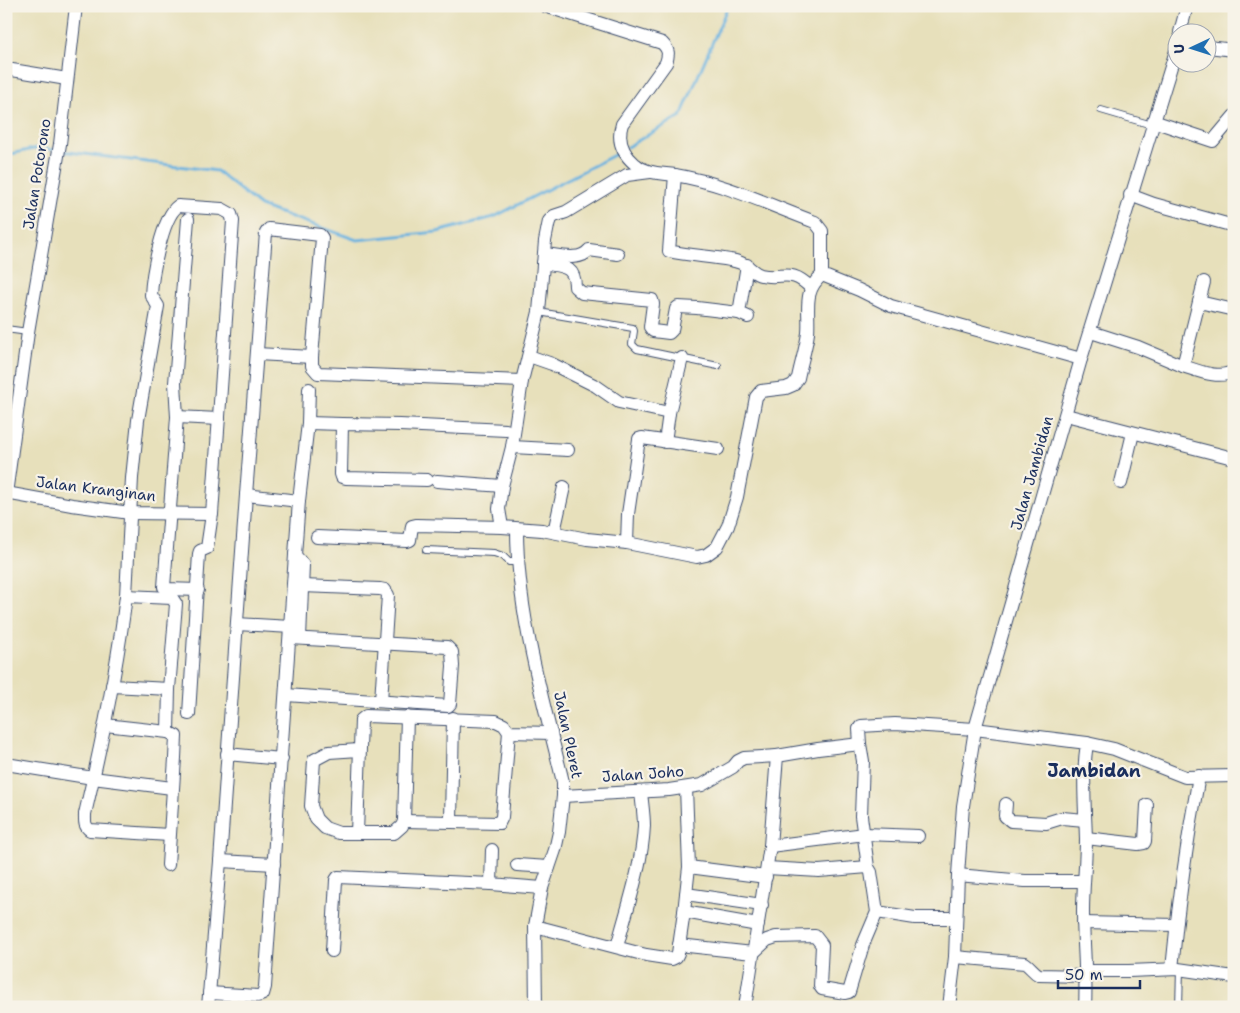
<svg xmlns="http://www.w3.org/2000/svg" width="1240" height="1013" font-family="'Shantell Sans',sans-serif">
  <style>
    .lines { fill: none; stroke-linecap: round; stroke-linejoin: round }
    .stream { stroke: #68b2e0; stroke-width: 3 }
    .lane-casing { stroke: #3a4a6c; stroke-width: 8 }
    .street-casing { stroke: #3a4a6c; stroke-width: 14 }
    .lane { stroke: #fff; stroke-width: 6 }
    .street { stroke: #fff; stroke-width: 12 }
    .labels { text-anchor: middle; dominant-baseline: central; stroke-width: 4.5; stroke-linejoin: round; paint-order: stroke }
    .street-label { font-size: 15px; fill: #1b2f5e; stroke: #f7f3e8 }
    .quarter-label { font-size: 18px; font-weight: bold; fill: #1b2f5e; stroke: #f7f3e8 }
  </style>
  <rect width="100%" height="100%" fill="#f7f3e8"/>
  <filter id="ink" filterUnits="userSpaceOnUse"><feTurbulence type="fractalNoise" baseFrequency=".02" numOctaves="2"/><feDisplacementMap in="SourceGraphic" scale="10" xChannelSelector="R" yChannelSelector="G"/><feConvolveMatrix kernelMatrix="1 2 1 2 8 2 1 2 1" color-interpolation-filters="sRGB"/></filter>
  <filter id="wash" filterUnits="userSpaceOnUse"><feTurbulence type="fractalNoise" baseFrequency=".0096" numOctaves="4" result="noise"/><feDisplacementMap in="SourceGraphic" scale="20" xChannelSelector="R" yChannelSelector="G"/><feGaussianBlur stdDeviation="1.12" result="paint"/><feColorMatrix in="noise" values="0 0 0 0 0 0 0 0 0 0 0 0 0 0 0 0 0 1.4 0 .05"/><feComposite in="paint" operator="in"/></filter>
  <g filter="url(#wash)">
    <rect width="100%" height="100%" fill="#e7e0bb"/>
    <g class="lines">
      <g class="stream">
        <polyline points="627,147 681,116 728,6"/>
        <polyline points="61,151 217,171 260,206 357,240 437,232 494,217 622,151"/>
        <polyline points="6,155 38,148 55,150"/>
      </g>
    </g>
  </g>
  <g filter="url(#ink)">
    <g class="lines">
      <defs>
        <g id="lane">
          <polyline points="1101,110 1152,125"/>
          <polyline points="539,312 633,328 634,331 632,344 637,349 718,366"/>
          <polyline points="6,329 28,332"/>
          <polyline points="426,550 494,553 503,556 509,562 517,562"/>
          <polyline points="1179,1007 1180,969"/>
        </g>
        <g id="street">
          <path d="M545,6L662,43C669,50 669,54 666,63L622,124C617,140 622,153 635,164C646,174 661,173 675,175C724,183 769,205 815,222L822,231V275L859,290L891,306L1081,359"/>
          <polyline points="1180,32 1187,6"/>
          <polyline points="1208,47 1234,50"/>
          <polyline points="6,69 67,79"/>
          <polyline points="1153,121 1213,141 1234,116"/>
          <path d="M650,172L627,175L566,212L554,216L549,221L545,241L539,312L522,381L512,447L502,486L499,509L502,527L542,530L587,539L627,543L697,557L706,555L717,547L728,526L737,497L756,397L761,391L786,388L793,385L798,378C801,363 806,348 808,333C810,310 802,292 822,275"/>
          <path d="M675,175L669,251C689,256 710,256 730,260C736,261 743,263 748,267C753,270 755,274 761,275C783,280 790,267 811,288"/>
          <polyline points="1130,195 1154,204 1234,226"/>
          <polyline points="188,219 175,383 177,417 164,587 167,589 198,590"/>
          <path d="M544,254C558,255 580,262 589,250L618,254"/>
          <path d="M543,263C561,267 575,264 575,287L582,293L652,300L653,304L650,327L653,331L669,333L672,330L676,309L678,307L697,308L739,313"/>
          <polyline points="747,265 739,313 748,317"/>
          <polyline points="1199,302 1234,310"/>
          <polyline points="1091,332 1138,347 1183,366 1204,282"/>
          <polyline points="257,354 312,357"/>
          <polyline points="529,356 552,364 596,386 619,402 669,413 682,358"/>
          <path d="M1183,366C1199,371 1219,380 1234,371"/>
          <polyline points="1066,415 1229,457"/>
          <polyline points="177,417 219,419"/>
          <polyline points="308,423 342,424"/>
          <polyline points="665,442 669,413"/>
          <polyline points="512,447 568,450"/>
          <polyline points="427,480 346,478 342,477 341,474 342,424 400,425 506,430"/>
          <polyline points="437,481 502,486"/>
          <polyline points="1121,483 1133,433"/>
          <polyline points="6,493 72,505 130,513 212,514"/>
          <polyline points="6,494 28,332 60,144 76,6"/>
          <polyline points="246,495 266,233 269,229 320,235 322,238 312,357 312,366 318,373 522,381"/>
          <path d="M517,529C517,614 543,699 563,782V796L559,832L555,850L542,888L535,926L536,1007"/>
          <polyline points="554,532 564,487"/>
          <polyline points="317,537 407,541 410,540 412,526 416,525 502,527"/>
          <polyline points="627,543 628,514 639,439 642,438 718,449"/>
          <polyline points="302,586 380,589 385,590 388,595 381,701"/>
          <path d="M126,596L132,478L138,420L158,306L151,295C152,275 162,217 178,206L222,209L231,214L233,221L212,514L207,548L200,551L199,554L189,714"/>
          <polyline points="237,624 291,627"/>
          <polyline points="300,638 303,565 295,555 299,501 308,423 309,389"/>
          <polyline points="112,686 169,689"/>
          <polyline points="286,695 448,706 450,704 453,666 452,652 447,647 290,638"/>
          <polyline points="105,725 168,732 176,736 175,758 168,865"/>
          <path d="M168,732L169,689L176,604L172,598L126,596C117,669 102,742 85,814C85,821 84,826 90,830L169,835"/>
          <polyline points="1087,743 1114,749 1185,777 1234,776"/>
          <polyline points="359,750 329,752 314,760 311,806 316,819 325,828 339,833 394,833 402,826 404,821 407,717"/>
          <polyline points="227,754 282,759"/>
          <polyline points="6,764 93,778 172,788"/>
          <polyline points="686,788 689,867 684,912 758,925"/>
          <polyline points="563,796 669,790 702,785 733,767 738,761 744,758 777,756"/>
          <polyline points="1006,804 1005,816 1011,821 1046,823 1062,818 1085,820"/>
          <polyline points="404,821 499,823 502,817 509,732"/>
          <polyline points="451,821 453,718"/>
          <polyline points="357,833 361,720 366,716 496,721 504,725 509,732 551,733"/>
          <polyline points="1086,838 1138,844 1144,843 1145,841 1147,805"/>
          <polyline points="770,846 865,834 918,836"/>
          <polyline points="220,861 274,864"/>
          <polyline points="517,865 549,867"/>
          <polyline points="689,867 766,877"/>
          <polyline points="767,868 819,871 868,867"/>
          <polyline points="958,875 1025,881 1083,881"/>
          <polyline points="491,884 492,850"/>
          <polyline points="686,894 762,905"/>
          <polyline points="877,912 915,918 955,918"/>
          <polyline points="1083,923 1176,925"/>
          <polyline points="535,926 646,955 672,959 676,957 678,953 684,912"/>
          <polyline points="679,945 753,953 767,940 776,937 815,936 822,945 820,986 822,989 845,993 849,992 863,945 877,912 871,872 868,867 861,816 863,761 860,744"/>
          <path d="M617,947C627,908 642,867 644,826C644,815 642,803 641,792"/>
          <polyline points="332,951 336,880 338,877 491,884 542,888"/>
          <path d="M955,957L1025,963C1031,967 1033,972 1039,975L1085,976"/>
          <path d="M1172,969C1178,904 1187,840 1199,776"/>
          <polyline points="1086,971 1129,971 1178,969 1234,977"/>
          <polyline points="209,993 258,996 263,994 265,987 295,555"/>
          <polyline points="208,1007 220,861 246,495 299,501"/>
          <path d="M745,1007L770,846L777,756L818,749L860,744L859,729L861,726L895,724L975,729L1087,743C1082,775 1085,806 1086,839C1086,863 1083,887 1083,911C1083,943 1087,975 1085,1007"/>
          <polyline points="949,1007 955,957 958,875 963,806 975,729 1081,359 1178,44"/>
        </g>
      </defs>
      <use href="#lane" class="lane-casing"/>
      <use href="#street" class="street-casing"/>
      <use href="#lane" class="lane"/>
      <use href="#street" class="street"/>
    </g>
  </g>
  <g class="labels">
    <g class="street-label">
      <text transform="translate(37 174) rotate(-81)">Jalan Potorono</text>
      <text transform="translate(1032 473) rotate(-74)">Jalan Jambidan</text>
      <text transform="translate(96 489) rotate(7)">Jalan Kranginan</text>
      <text transform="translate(568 735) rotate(78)">Jalan Pleret</text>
      <text transform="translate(643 774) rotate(-4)">Jalan Joho</text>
    </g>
    <g class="quarter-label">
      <text x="1094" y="771">Jambidan</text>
    </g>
  </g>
  <rect width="1240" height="1013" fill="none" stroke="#f7f3e8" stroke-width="25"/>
  <g transform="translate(1192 48) rotate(266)"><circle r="24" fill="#f7f3e8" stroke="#9fa5b1"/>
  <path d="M0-4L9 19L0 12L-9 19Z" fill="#1f6fb2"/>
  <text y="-8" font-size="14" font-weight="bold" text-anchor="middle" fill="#1b2f5e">U</text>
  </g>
  <path d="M1058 980v8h82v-8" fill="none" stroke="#1b2f5e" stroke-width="2.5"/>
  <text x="1065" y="980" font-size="15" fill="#1b2f5e" stroke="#f7f3e8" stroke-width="4" paint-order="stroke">50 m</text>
</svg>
